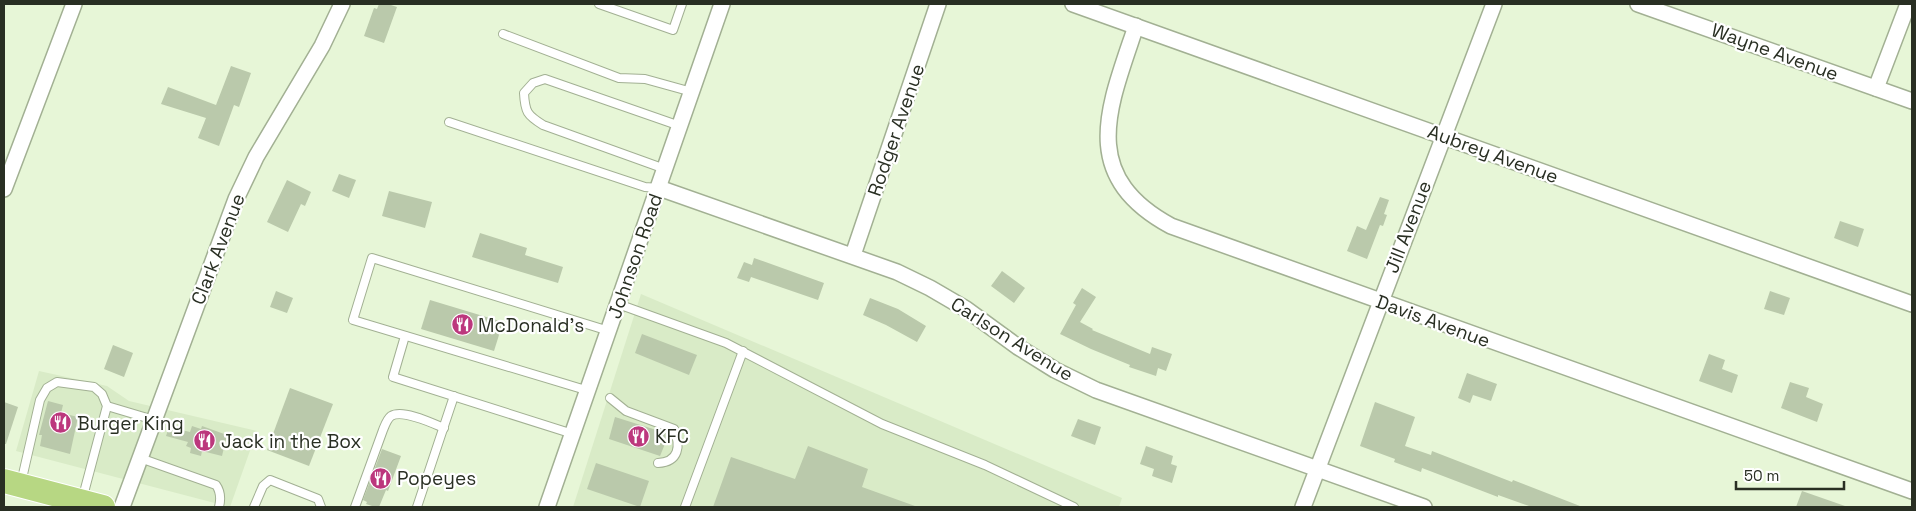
<svg xmlns="http://www.w3.org/2000/svg" width="1916" height="511" font-family="'Space Grotesk',sans-serif">
  <style>
    .built { fill: #d9ebc7 }
    .building { fill: #bac9ab }
    .lines { fill: none; stroke-linecap: round; stroke-linejoin: round }
    .service-casing { stroke: #a2b093; stroke-width: 10 }
    .minor-casing { stroke: #a2b093; stroke-width: 18 }
    .primary-casing { stroke: #fff; stroke-width: 26 }
    .service { stroke: #fff; stroke-width: 8 }
    .minor { stroke: #fff; stroke-width: 15 }
    .primary { stroke: #b7d783; stroke-width: 24 }
    .labels { text-anchor: middle; dominant-baseline: central; stroke-width: 4.5; stroke-linejoin: round; paint-order: stroke }
    .street-label { font-size: 19px; fill: #292f23; stroke: #fff }
    .poi-label { font-size: 19px; fill: #292f23; stroke: #fff; text-anchor: start }
  </style>
  <rect width="100%" height="100%" fill="#e7f6d7"/>
  <g class="built">
    <polygon points="641,294 1122,498 1119,507 573,507"/>
    <polygon points="39,371 107,386 129,401 257,431 230,507 16,451"/>
  </g>
  <g class="building">
    <polygon points="379,4 388,4 397,7 384,43 364,36 374,8 377,9"/>
    <polygon points="231,66 251,73 239,107 234,105 219,146 198,138 206,118 161,104 168,87 216,105"/>
    <polygon points="339,174 356,180 349,198 332,191"/>
    <polygon points="287,180 311,192 305,206 301,204 288,232 267,222"/>
    <polygon points="389,191 432,202 425,228 382,216"/>
    <polygon points="1380,197 1389,200 1384,214 1387,215 1383,226 1380,225 1367,259 1347,251 1357,226 1366,230"/>
    <polygon points="1840,221 1864,229 1858,247 1834,238"/>
    <polygon points="480,233 527,248 525,255 563,267 558,283 472,257"/>
    <polygon points="754,258 824,283 818,300 751,277 749,282 737,278 744,262 752,265"/>
    <polygon points="1002,271 1025,288 1014,303 991,286"/>
    <polygon points="1082,288 1096,297 1080,322 1093,329 1092,330 1150,354 1152,347 1172,354 1166,371 1158,368 1156,376 1129,367 1130,365 1091,349 1060,334 1076,305 1073,303"/>
    <polygon points="276,291 293,298 287,313 270,307"/>
    <polygon points="1770,291 1790,298 1784,315 1764,309"/>
    <polygon points="870,298 898,309 926,326 917,342 886,325 863,315"/>
    <polygon points="430,300 503,322 494,351 421,329"/>
    <polygon points="642,334 697,355 689,375 635,353"/>
    <polygon points="113,345 133,353 124,377 104,369"/>
    <polygon points="1709,354 1725,360 1722,369 1738,375 1732,393 1699,381"/>
    <polygon points="1467,373 1497,384 1491,401 1473,395 1470,403 1458,398"/>
    <polygon points="1790,382 1809,388 1806,397 1823,404 1817,422 1781,408"/>
    <polygon points="290,388 333,404 309,466 267,450"/>
    <polygon points="48,401 63,405 61,413 78,417 70,454 40,446 42,435 39,435"/>
    <polygon points="4,402 18,407 6,444 4,444"/>
    <polygon points="1375,402 1415,417 1405,446 1431,455 1432,451 1512,482 1513,480 1580,506 1580,507 1532,507 1498,495 1498,497 1422,468 1421,472 1394,462 1395,459 1360,446"/>
    <polygon points="615,417 669,434 660,456 609,439"/>
    <polygon points="1078,419 1101,427 1095,445 1071,436"/>
    <polygon points="192,426 201,429 202,426 227,435 222,456 202,451 201,456 190,453 191,448 186,446 188,442 166,436 169,427 190,432"/>
    <polygon points="808,446 868,469 862,487 915,506 915,507 713,507 731,457 795,479"/>
    <polygon points="1146,446 1173,456 1171,464 1177,466 1172,483 1152,476 1154,469 1140,464"/>
    <polygon points="382,449 401,456 388,491 386,490 379,507 375,507 366,504 367,502 363,500"/>
    <polygon points="596,463 649,481 640,507 587,489"/>
    <polygon points="1802,491 1845,506 1845,507 1796,507"/>
  </g>
  <g class="lines">
    <defs>
      <g id="service">
        <polyline points="599,4 673,30 682,4"/>
        <polyline points="503,34 619,78 645,79 692,92"/>
        <polyline points="449,122 645,187 659,188"/>
        <path d="M665,169L543,125C527,115 525,112 524,93L533,83L545,79L680,126"/>
        <polyline points="618,304 726,343 882,424 985,465 1074,507"/>
        <polyline points="405,336 393,377 573,434"/>
        <polyline points="589,391 353,320 372,258 609,331"/>
        <path d="M610,398L626,411L674,429C681,446 679,462 658,463"/>
        <polyline points="107,406 154,420"/>
        <path d="M140,458L216,485C221,492 221,499 219,507"/>
        <polyline points="21,483 40,400 47,388 57,382 94,387 102,394 107,406 82,500"/>
        <polyline points="254,507 263,486 270,480 318,499 321,507"/>
        <path d="M355,507L383,430C385,425 387,419 391,416C403,409 432,423 444,428"/>
        <polyline points="417,507 454,396"/>
        <polyline points="685,507 743,351"/>
      </g>
      <g id="minor">
        <polyline points="1073,4 1912,304"/>
        <polyline points="1638,4 1912,101"/>
        <path d="M1136,26C1109,107 1077,175 1171,226L1912,491"/>
        <polyline points="1876,88 1908,4"/>
        <polyline points="659,188 897,272 930,288 966,309 1018,347 1055,370 1096,390 1424,507"/>
        <polyline points="4,189 74,4"/>
        <polyline points="853,255 938,4"/>
        <polyline points="122,507 236,199 256,157 322,46 342,4"/>
        <polyline points="547,507 722,4"/>
        <polyline points="1303,507 1494,4"/>
      </g>
      <polyline id="primary" points="4,481 103,507"/>
    </defs>
    <use href="#service" class="service-casing"/>
    <use href="#minor" class="minor-casing"/>
    <use href="#primary" class="primary-casing"/>
    <use href="#service" class="service"/>
    <use href="#minor" class="minor"/>
    <use href="#primary" class="primary"/>
  </g>
  <defs>
    <symbol id="restaurant-disc" viewBox="-11 -11 22 22"><circle r="9.5" fill="#bc377d" stroke="#fff"/><path d="M-5-6h1v4h1v-4h1v4h1v-4h1v5L-1.5 .5V6h-2V.5L-5-1ZM5-6V6H3V1.5H1.5Q1.5-4 5-6Z" fill="#fff"/></symbol>
  </defs>
  <g fill-rule="evenodd">
    <use href="#restaurant-disc" x="450" y="312" width="25" height="25"/>
    <use href="#restaurant-disc" x="48" y="410" width="25" height="25"/>
    <use href="#restaurant-disc" x="626" y="424" width="25" height="25"/>
    <use href="#restaurant-disc" x="192" y="428" width="25" height="25"/>
    <use href="#restaurant-disc" x="368" y="466" width="25" height="25"/>
  </g>
  <g class="labels">
    <g class="street-label">
      <text transform="translate(1775 52) rotate(20)">Wayne Avenue</text>
      <text transform="translate(896 130) rotate(-71)">Rodger Avenue</text>
      <text transform="translate(1493 154) rotate(20)">Aubrey Avenue</text>
      <text transform="translate(1408 227) rotate(-69)">Jill Avenue</text>
      <text transform="translate(218 249) rotate(-69)">Clark Avenue</text>
      <text transform="translate(635 256) rotate(-71)">Johnson Road</text>
      <text transform="translate(1433 321) rotate(20)">Davis Avenue</text>
      <text transform="translate(1012 339) rotate(32)">Carlson Avenue</text>
    </g>
    <g class="poi-label">
      <text x="478" y="325">McDonald's</text>
      <text x="77" y="423">Burger King</text>
      <text x="655" y="436">KFC</text>
      <text x="221" y="441">Jack in the Box</text>
      <text x="397" y="478">Popeyes</text>
    </g>
  </g>
  <rect width="1916" height="511" fill="none" stroke="#292f23" stroke-width="10"/>
  <path d="M1736 481v8h108v-8" fill="none" stroke="#292f23" stroke-width="2.5"/>
  <text x="1744" y="481" font-size="15" fill="#292f23" stroke="#ffffff" stroke-width="4" paint-order="stroke">50 m</text>
</svg>
